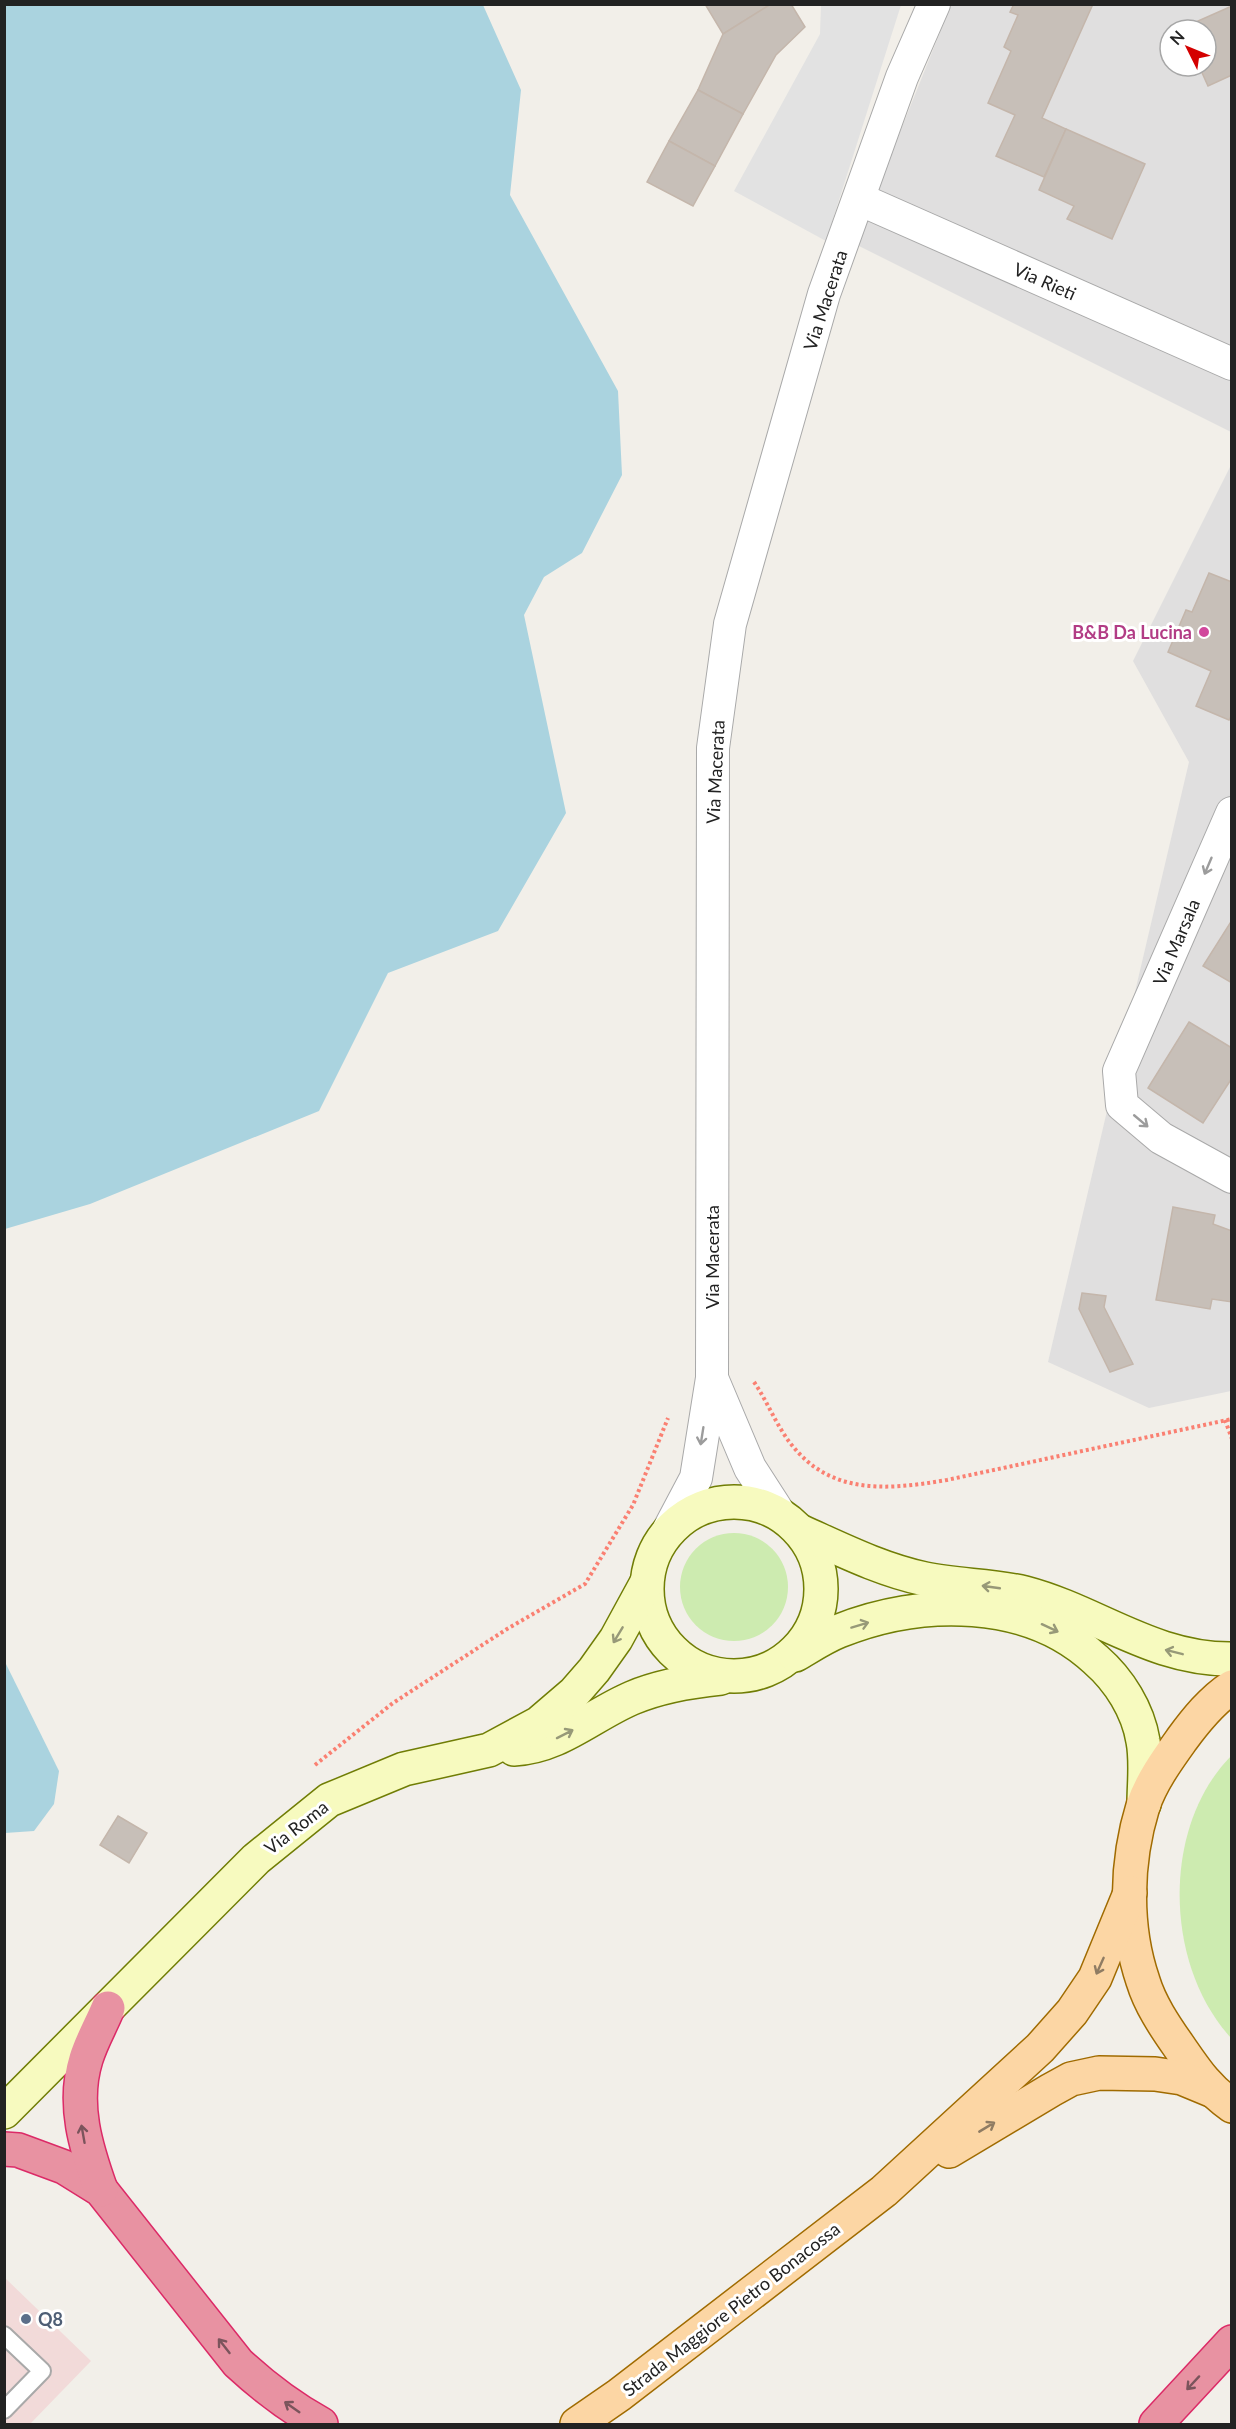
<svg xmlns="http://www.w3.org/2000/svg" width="1236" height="2429" font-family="Lato,sans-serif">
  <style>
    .residential { fill: #e0dfdf; fill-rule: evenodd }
    .commercial { fill: #f2dad9 }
    .grass { fill: #cdebb0 }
    .parking { fill: #e2e2e2 }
    .water { fill: #aad3df }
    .building { fill: #c7bfb8; stroke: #c4b6ab; stroke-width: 1.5 }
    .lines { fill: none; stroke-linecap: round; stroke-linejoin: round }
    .lane-casing { stroke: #a9a9a9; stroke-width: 20 }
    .street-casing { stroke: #a9a9a9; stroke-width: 34 }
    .secondary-casing { stroke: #707d05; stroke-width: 36 }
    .primary-casing { stroke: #a06b00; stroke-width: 36 }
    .highway-casing { stroke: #dc2a67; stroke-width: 36 }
    .path { stroke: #fa8072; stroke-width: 4; stroke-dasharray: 3 3; stroke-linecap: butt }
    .lane { stroke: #fff; stroke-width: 16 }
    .street { stroke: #fff; stroke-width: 32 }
    .secondary { stroke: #f7fabf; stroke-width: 33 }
    .primary { stroke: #fcd6a4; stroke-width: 33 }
    .highway { stroke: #e892a2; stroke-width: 33 }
    .oneway { stroke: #9c9c9c }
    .oneway2 { stroke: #979978 }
    .oneway3 { stroke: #8f7c63 }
    .oneway4 { stroke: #7b545c }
    .hotel-dot { fill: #d1479c; stroke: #fff; stroke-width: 2 }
    .service-dot { fill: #5c6f8a; stroke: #fff; stroke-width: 2 }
    .labels { text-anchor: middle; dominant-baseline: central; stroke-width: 6; stroke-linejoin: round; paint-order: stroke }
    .street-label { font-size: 18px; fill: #222; stroke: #fff }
    .hotel-label { font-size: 18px; font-weight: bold; fill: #b23c85; stroke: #fff; text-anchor: end }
    .service-label { font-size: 18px; font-weight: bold; fill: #4e5e75; stroke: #fff; text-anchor: start }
  </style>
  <rect width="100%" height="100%" fill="#f2efe9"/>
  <g class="residential">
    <path d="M951,5H1231V432L855,244ZM1170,30H1206V66H1170Z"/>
    <polygon points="1231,465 1231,1391 1149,1408 1048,1362 1189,762 1133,661"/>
  </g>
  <polygon class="commercial" points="4,2277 91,2361 30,2424 5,2424"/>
  <g class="grass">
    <circle cx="734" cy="1587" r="54"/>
    <path d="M1231,1756V2038C1164,1965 1161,1827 1231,1756Z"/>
  </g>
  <polygon class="parking" points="821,5 901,5 826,241 734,191 820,34"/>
  <g class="water">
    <polygon points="5,4 483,5 521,90 510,195 618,391 622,475 582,553 544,577 524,615 566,813 498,931 388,973 319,1111 90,1204 5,1229"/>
    <polygon points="4,1660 59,1771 54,1804 34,1831 5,1833"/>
  </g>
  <g class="building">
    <polygon points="705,4 771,4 723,34"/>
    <polygon points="771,4 791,4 805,27 776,55 743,114 698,90 723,34"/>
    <polygon points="1014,4 1093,4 1042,118 1066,129 1044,177 996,156 1015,115 988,103 1011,51 1004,47 1018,15 1010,12"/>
    <polygon points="1232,6 1232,75 1208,86 1199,66 1206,66 1206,30 1183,30 1182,28"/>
    <polygon points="698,90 743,114 715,166 669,141"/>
    <polygon points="1066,129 1145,164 1112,239 1067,219 1074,206 1039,190"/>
    <polygon points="669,141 715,166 693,206 647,182"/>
    <polygon points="1209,573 1232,582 1232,714 1229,720 1196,706 1211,671 1168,652 1186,610 1192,612"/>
    <polygon points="1232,920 1232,983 1203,966"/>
    <polygon points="1189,1022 1232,1048 1232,1078 1203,1123 1148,1088"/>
    <polygon points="1173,1207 1215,1215 1213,1224 1232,1231 1232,1302 1212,1299 1210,1309 1156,1300"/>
    <polygon points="1082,1293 1106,1296 1104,1307 1133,1364 1110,1372 1079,1309"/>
    <polygon points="118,1816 147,1833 129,1863 100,1845"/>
  </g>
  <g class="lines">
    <defs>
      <polyline id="lane" points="4,2335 42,2371 4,2410"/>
      <g id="street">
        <polyline points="859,199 1232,364"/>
        <polyline points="1232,813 1119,1071 1122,1105 1161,1138 1232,1177"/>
        <polyline points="712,1378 750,1468 779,1513"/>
        <polyline points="669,1529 696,1478 712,1378 713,748 730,624 824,294 902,77 934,4"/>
      </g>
      <g id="secondary">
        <circle cx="734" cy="1589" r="87"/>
        <path d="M802,1532C842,1550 882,1570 925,1579C958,1586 992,1585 1025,1593C1097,1612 1153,1660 1232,1659"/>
        <path d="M795,1655C809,1647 824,1637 839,1631C921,1598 1029,1597 1096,1660C1119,1680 1138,1710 1143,1741C1147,1762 1144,1783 1144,1804"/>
        <path d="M514,1749C559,1747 592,1715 632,1698C660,1686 691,1681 721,1678"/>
        <polyline points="4,2112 256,1859 329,1800 404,1769 489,1750 539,1723 574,1693 594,1670 616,1639 646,1584"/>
      </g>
      <g id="primary">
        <path d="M1232,1687C1212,1700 1196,1720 1182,1739C1167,1760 1151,1782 1143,1806C1126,1861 1124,1926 1143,1981C1150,2004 1164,2025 1178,2045C1196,2071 1206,2087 1232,2106"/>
        <polyline points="949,2151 1051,2090 1071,2079 1099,2073 1155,2074 1182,2078 1211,2090"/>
        <polyline points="577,2424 619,2395 884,2191 1040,2048 1072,2012 1095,1978 1130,1893"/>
      </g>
      <g id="highway">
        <path d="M4,2149L18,2150L64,2167L101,2190L238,2363C264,2387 290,2407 321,2424"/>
        <path d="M101,2190C86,2148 72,2104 86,2059C91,2042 101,2025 108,2008"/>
        <polyline points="1156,2424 1232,2342"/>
      </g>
    </defs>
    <use href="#lane" class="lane-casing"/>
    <use href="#street" class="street-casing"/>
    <use href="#secondary" class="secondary-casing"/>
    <use href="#primary" class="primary-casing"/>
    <use href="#highway" class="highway-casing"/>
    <g class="path">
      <path d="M754,1382C765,1398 772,1415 782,1431C822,1496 882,1491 947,1480L1232,1419"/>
      <polyline points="1225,1420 1232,1439"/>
      <polyline points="315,1765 393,1703 507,1629 585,1584 633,1505 668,1418"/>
    </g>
    <use href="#lane" class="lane"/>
    <use href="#street" class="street"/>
    <use href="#secondary" class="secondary"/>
    <use href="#primary" class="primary"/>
    <use href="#highway" class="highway"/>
  </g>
  <defs><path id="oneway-shaft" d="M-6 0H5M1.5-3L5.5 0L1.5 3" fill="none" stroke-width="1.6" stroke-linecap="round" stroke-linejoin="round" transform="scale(1.5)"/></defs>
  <g class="oneway">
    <use href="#oneway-shaft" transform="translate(1208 866) rotate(113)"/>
    <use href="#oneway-shaft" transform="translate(1141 1121) rotate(40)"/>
    <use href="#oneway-shaft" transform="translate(702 1436) rotate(99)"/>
  </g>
  <g class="oneway2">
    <use href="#oneway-shaft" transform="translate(991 1587) rotate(-172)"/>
    <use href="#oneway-shaft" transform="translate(860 1625) rotate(-17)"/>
    <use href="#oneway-shaft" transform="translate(1050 1628) rotate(25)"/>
    <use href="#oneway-shaft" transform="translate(618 1635) rotate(121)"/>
    <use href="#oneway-shaft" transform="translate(1174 1652) rotate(-166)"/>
    <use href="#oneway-shaft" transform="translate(565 1734) rotate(-27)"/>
  </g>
  <g class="oneway3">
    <use href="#oneway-shaft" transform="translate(1100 1966) rotate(114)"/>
    <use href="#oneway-shaft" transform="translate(987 2127) rotate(-31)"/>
  </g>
  <g class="oneway4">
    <use href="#oneway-shaft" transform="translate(83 2134) rotate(-100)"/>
    <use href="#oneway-shaft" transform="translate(224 2346) rotate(-128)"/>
    <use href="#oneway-shaft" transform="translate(1193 2383) rotate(133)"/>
    <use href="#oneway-shaft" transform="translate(292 2407) rotate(-145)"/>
  </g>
  <circle class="hotel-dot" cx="1204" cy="632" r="6"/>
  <circle class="service-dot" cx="26" cy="2319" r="6"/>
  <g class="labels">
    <g class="street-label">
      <text transform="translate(1045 281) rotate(24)">Via Rieti</text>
      <text transform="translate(825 300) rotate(-72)">Via Macerata</text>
      <text transform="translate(715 772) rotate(-87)">Via Macerata</text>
      <text transform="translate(1176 942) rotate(-67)">Via Marsala</text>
      <text transform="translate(712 1257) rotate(-90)">Via Macerata</text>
      <text transform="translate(296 1827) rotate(-38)">Via Roma</text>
      <text transform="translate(731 2309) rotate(-38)">Strada Maggiore Pietro Bonacossa</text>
    </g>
    <g class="hotel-label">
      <text x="1192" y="632">B&amp;B Da Lucina</text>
    </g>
    <g class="service-label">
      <text x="38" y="2319">Q8</text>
    </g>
  </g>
  <rect width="1236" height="2429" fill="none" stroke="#222222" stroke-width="12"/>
  <g transform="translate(1188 48) rotate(313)"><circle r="28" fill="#ffffff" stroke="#a7a7a7" stroke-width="1.5"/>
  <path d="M0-4.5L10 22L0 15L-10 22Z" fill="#d40000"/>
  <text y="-9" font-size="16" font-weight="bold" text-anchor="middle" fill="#222222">N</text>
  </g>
</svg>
